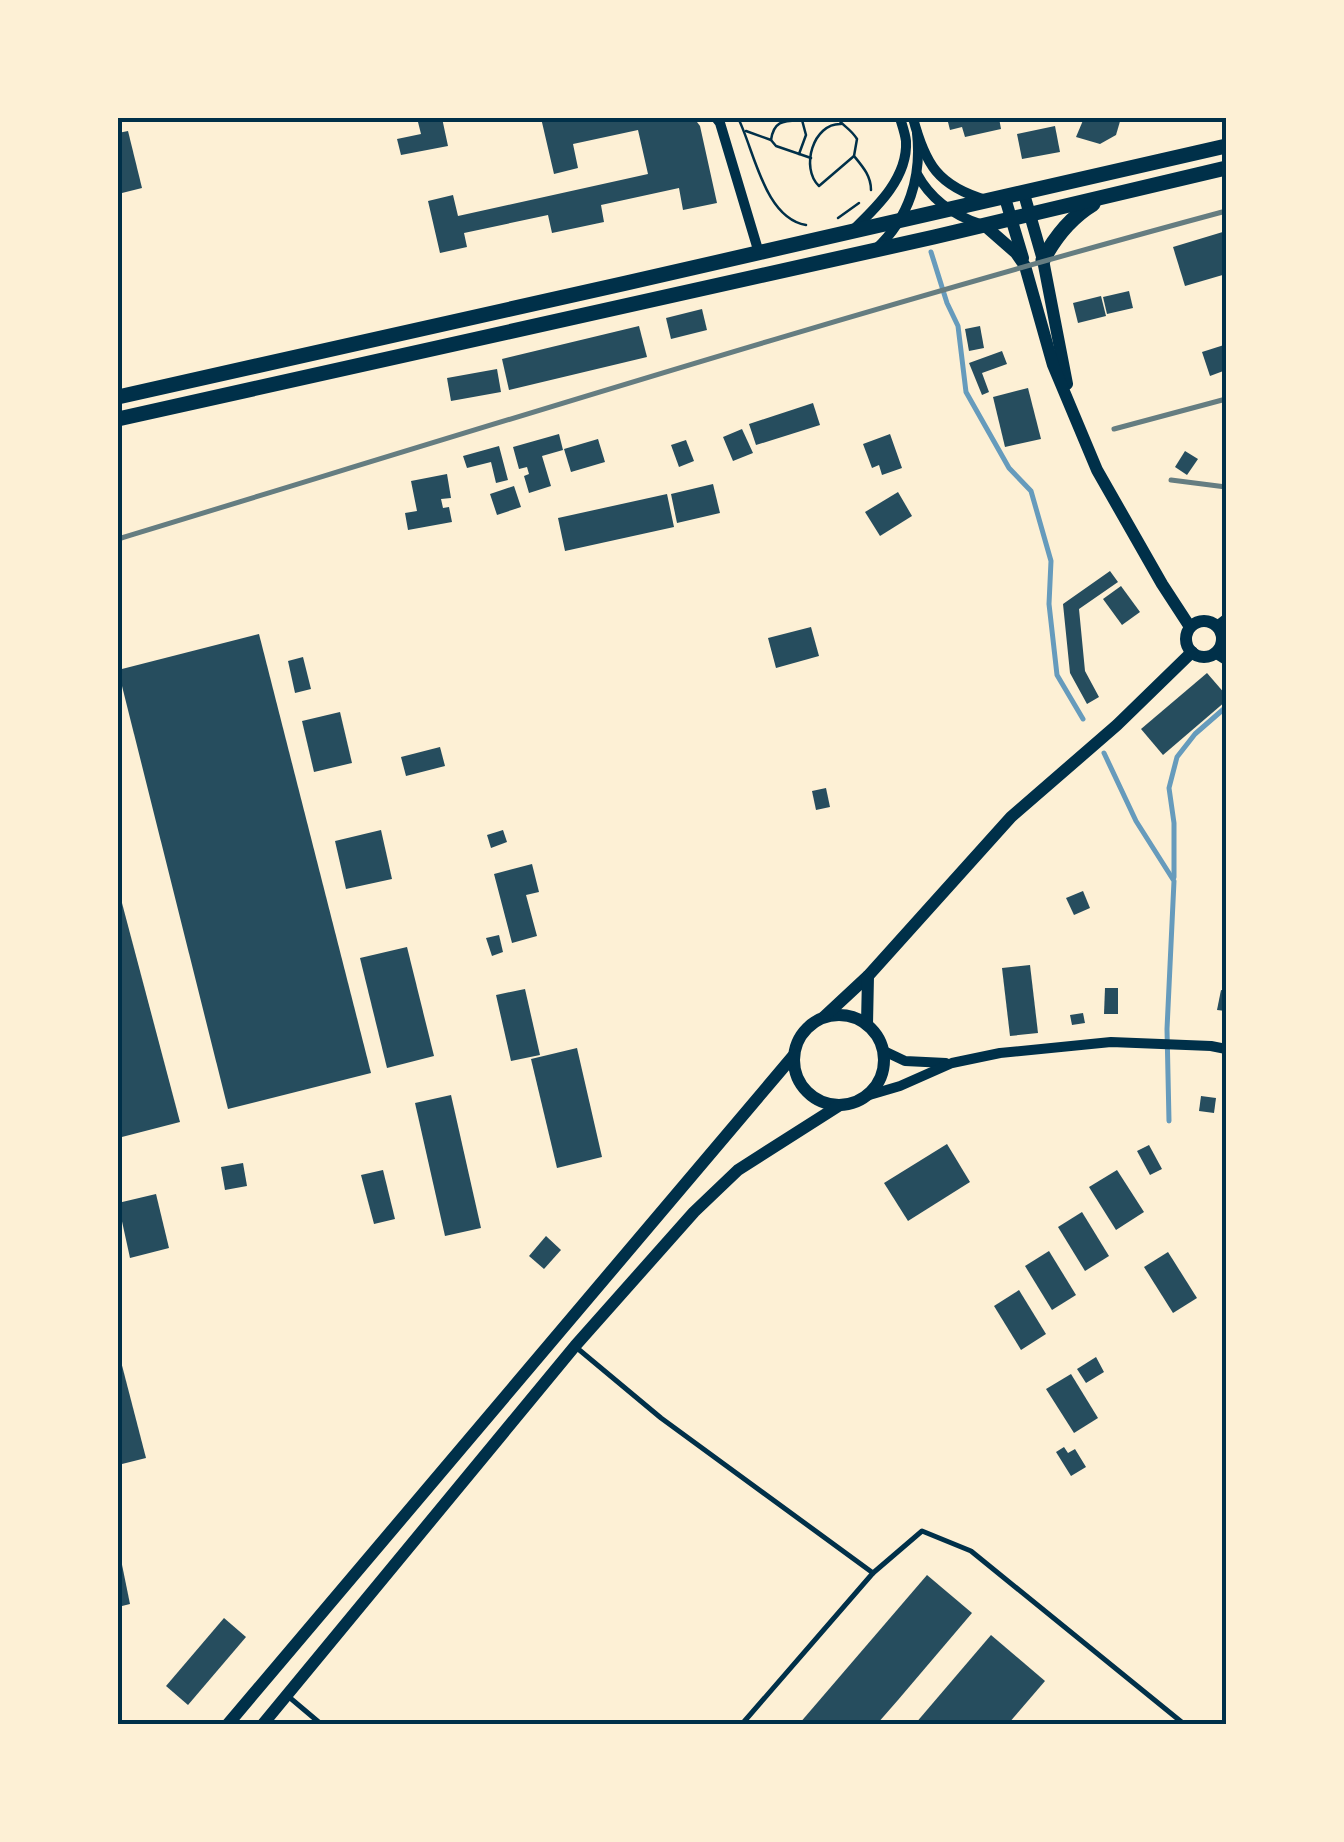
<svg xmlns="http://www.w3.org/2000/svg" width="1344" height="1842" font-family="'PT Serif',serif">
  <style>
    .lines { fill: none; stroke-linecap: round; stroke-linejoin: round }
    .stream { stroke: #669bbc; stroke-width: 5 }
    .building { fill: #264d5e }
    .path { stroke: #003049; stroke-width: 2.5 }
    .service { stroke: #003049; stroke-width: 5 }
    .minor { stroke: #003049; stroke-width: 10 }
    .tertiary { stroke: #003049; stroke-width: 12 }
    .primary { stroke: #003049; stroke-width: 15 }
    .rail { stroke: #657d81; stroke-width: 5 }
    .neatline { fill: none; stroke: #003049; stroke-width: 4 }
  </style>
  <rect width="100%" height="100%" fill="#fdf0d5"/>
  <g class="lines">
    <g class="stream">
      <polyline points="931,252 947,303 958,326 966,392 1009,468 1031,491 1051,561 1049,604 1057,675 1083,719"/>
      <polyline points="1104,753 1136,821 1174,881 1167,1029 1169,1121"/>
      <polyline points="1174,877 1174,823 1169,788 1177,757 1195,734 1226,707"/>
    </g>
  </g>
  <g class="building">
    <polygon points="417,118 442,118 448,146 401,155 397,139 421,134"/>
    <polygon points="541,118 694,118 700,126 717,203 683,210 679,188 601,205 604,222 552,233 548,215 464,233 467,247 440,253 428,201 453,195 458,216 648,174 638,130 573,144 578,168 554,174"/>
    <polygon points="947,118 999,118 1001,129 965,137 962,127 950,130"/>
    <polygon points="1084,118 1121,118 1116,135 1100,144 1076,137"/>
    <polygon points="1055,126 1060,152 1022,159 1017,134"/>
    <polygon points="128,131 142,188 118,194 118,133"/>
    <polygon points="1226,231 1226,274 1185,286 1173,247"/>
    <polygon points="1129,291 1133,308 1107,314 1103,297"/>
    <polygon points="1101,296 1106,316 1078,323 1073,303"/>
    <polygon points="702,309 707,330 671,339 666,318"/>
    <polygon points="639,326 647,357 509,390 502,359"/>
    <polygon points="980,326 984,348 969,351 965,329"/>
    <polygon points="1224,345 1226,370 1210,376 1202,352"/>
    <polygon points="1002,351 1007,364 982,373 989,392 982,395 969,363"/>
    <polygon points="497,369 501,392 451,401 447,378"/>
    <polygon points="1028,388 1041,439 1005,447 993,397"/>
    <polygon points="813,403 820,425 756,445 749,424"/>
    <polygon points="742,429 753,453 733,461 723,437"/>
    <polygon points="559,434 563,450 542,456 551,486 529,493 524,476 529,474 527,467 519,469 513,447"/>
    <polygon points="890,434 902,468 882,475 879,465 872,468 863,444"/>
    <polygon points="598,439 605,462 571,472 564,449"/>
    <polygon points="686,440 694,461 679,467 671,445"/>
    <polygon points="499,446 508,480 496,483 491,462 467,468 463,456"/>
    <polygon points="1185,451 1198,459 1187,475 1175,467"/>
    <polygon points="447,474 451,498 441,499 443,508 449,507 452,522 408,530 405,513 417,511 411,481"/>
    <polygon points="713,484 720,513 677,523 671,494"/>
    <polygon points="514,486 521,507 497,515 490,494"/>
    <polygon points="898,492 912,516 880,536 865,512"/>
    <polygon points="667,494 674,527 565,551 558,518"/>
    <polygon points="1110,571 1118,582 1079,609 1085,671 1099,697 1087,704 1070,673 1063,604"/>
    <polygon points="1121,586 1140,612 1122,625 1103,599"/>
    <polygon points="811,627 819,656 776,668 768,638"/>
    <polygon points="259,634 371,1073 228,1109 118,670"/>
    <polygon points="303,657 311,689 295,693 288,661"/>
    <polygon points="1207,673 1226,695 1226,701 1163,755 1141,729"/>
    <polygon points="340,712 352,763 314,772 302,721"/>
    <polygon points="440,747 445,766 406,776 401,757"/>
    <polygon points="826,788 830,807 816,810 812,791"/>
    <polygon points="381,830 392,879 346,889 335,841"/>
    <polygon points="503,830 507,842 491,848 487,835"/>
    <polygon points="532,864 539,892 526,895 537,936 512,943 494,874"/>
    <polygon points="118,888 180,1122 118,1138"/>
    <polygon points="1083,891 1090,908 1074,915 1066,898"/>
    <polygon points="499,935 503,952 492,956 486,938"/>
    <polygon points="407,947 434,1056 387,1068 360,958"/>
    <polygon points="1030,965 1038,1033 1010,1036 1002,968"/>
    <polygon points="1105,988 1118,988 1118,1014 1104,1014"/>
    <polygon points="525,989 540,1055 511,1061 496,995"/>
    <polygon points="1221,990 1226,991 1226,1011 1217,1010"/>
    <polygon points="1083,1013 1085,1023 1072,1025 1070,1015"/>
    <polygon points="577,1048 602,1157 557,1168 531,1059"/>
    <polygon points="451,1095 481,1228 445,1236 415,1103"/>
    <polygon points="1201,1096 1216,1098 1214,1113 1199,1111"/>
    <polygon points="947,1144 970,1182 908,1221 884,1183"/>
    <polygon points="1149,1145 1162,1169 1150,1175 1137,1151"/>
    <polygon points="243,1163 247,1186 225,1190 221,1167"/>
    <polygon points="383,1170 395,1219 374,1224 361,1175"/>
    <polygon points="1117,1170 1144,1212 1116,1230 1089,1187"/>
    <polygon points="156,1194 169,1248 130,1258 118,1203"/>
    <polygon points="1082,1212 1109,1256 1085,1271 1058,1227"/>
    <polygon points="546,1236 561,1250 544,1269 529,1256"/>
    <polygon points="1049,1251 1076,1295 1052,1310 1025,1266"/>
    <polygon points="1168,1252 1197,1298 1173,1313 1144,1267"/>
    <polygon points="1019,1290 1046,1334 1021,1350 994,1306"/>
    <polygon points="118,1350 146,1458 118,1465"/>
    <polygon points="1096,1357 1104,1372 1086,1383 1077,1369"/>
    <polygon points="1071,1374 1098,1418 1074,1433 1046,1389"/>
    <polygon points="1064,1447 1068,1453 1075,1449 1086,1467 1071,1476 1056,1452"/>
    <polygon points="119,1550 130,1604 118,1607 118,1551"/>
    <polygon points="927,1575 972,1613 898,1700 877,1724 799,1724"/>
    <polygon points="224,1618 246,1637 188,1705 166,1686"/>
    <polygon points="991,1635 1045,1681 1008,1724 915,1724"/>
  </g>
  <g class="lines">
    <g class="path">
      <path d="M738,118C754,149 764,218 806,225"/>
      <path d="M837,118C843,126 851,129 857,139L854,156L819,186C800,168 813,123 841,124"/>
      <polyline points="746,131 771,140 776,146 811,158"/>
      <path d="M771,140C774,120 784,121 802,120L806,135L799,154"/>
      <path d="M854,156C863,167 871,176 871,190"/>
      <polyline points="838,218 859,203"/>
    </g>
    <g class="service">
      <polyline points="577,1348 661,1418 873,1573"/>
      <polyline points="289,1697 321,1724"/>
      <polyline points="742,1724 873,1573 922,1531 971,1551 1184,1724"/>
    </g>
    <g class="minor">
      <polyline points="716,118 720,123 759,253"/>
      <path d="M913,118C925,164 938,186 986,200"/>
      <path d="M917,174C931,200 953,215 980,224"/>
      <path d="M854,229C878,206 908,177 906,141C905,133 902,125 900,118"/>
      <path d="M876,249C909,218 922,177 917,133"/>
      <polyline points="1217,626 1226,619"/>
      <polyline points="1215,653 1226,660"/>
      <polyline points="884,1051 905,1061 946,1063"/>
      <polyline points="866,1096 900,1086 952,1063 1000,1053 1111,1042 1211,1046 1226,1049"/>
    </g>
    <g class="tertiary">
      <polyline points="1024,194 1043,260 1067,384"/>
      <polyline points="1005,198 1023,258"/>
      <polyline points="984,225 1016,253 1025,266 1053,365 1097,470 1162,584 1190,627"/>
      <circle cx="1204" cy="639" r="18"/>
      <circle cx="839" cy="1060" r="45"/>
      <polyline points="824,1017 868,976 1011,817 1117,725 1192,652"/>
      <polyline points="867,1024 868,976"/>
      <polyline points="228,1724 794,1055"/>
      <polyline points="263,1724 575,1346 694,1212 738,1170 840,1105"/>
    </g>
    <g class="primary">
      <path d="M1043,260C1055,237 1070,218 1093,204"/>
      <path d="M118,397C487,314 858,232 1226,146"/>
      <polyline points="118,419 934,237 1226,168"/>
    </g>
    <g class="rail">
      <polyline points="1114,429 1226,399"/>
      <polyline points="1171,480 1226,487"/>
      <path d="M118,539C486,427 854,311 1226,211"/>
    </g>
  </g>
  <rect width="1344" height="1842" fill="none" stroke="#fdf0d5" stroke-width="240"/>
  <rect x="120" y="120" width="1104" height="1602" class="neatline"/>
</svg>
